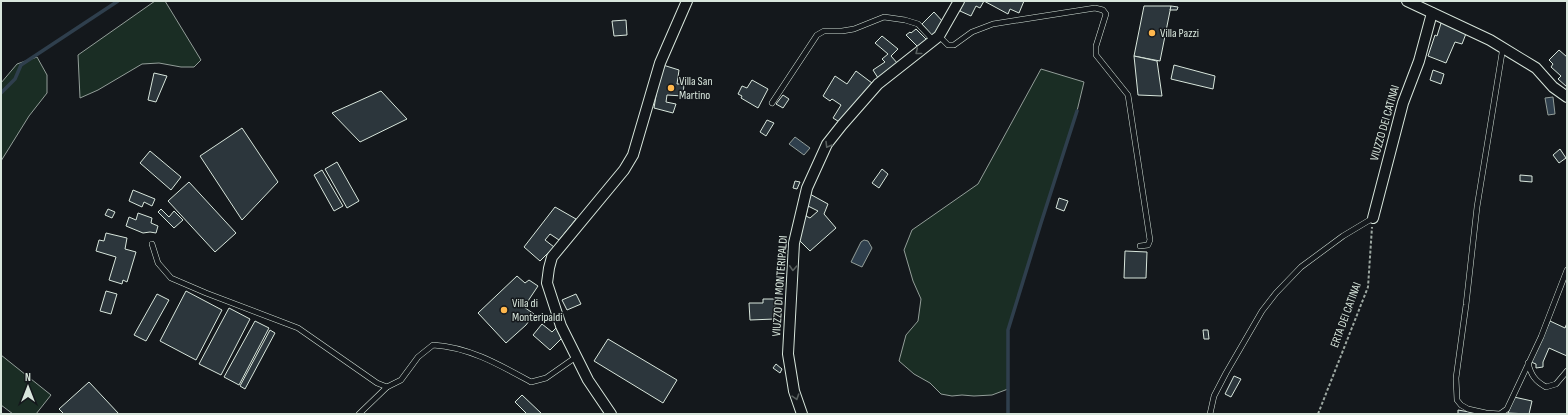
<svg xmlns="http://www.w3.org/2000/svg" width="1568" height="415" font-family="'Sofia Sans Condensed',sans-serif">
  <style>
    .green { fill: #1a2d24; stroke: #939e99 }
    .water { fill: #2f3f4d; stroke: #939e99 }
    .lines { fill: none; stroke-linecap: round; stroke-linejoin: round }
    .stream { stroke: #2f3f4d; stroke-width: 3.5 }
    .building { fill: #2c363c; stroke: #d8e6dc; fill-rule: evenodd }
    .service-casing { stroke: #d8e6dc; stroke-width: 6 }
    .minor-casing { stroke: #d8e6dc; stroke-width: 12 }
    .path { stroke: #9da8a2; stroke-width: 2; stroke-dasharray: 3 2; stroke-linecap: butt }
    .service { stroke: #14181c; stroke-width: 5 }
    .minor { stroke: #14181c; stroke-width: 10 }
    .oneway { stroke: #59605f }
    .poi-dot { fill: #ffb74d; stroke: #14181c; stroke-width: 1.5 }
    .labels { text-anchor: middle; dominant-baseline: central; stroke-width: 3; stroke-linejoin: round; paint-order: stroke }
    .poi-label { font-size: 12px; fill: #d8e6dc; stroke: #14181c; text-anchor: start }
    .street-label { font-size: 12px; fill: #d8e6dc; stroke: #14181c }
  </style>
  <rect width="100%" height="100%" fill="#14181c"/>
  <g class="green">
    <polygon points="155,1 165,1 201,60 194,67 181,67 159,63 142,64 98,90 80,98 78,55"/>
    <polygon points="37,57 47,75 47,93 29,116 1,161 1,83 17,64"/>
    <polygon points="1041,69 1084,82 1077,111 1041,223 1008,330 1008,389 992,395 974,396 962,395 952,396 941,394 930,383 914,374 899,361 906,335 918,321 921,299 913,281 904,250 912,230 978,184"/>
    <polygon points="1,355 51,395 36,414 13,414 1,405"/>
  </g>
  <g class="water">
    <polygon points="1553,97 1555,114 1548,115 1545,98"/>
    <polygon points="795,137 810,148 804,155 789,144"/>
    <polygon points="864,240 868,241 872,248 862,267 851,262 861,242"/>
  </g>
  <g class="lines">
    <g class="stream">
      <polyline points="1,93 15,79 21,65 118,1"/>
      <polyline points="1008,414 1008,330 1041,223 1077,111"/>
    </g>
  </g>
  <g class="building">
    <polygon points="963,1 1024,1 1019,13 1010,9 1008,14 984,1 980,8 976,6 971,16 960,11"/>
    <polygon points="1144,6 1171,6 1160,61 1134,56"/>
    <polygon points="1171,6 1178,7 1177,10 1170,10"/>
    <polygon points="934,12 944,23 932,35 922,24"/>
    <polygon points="626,20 627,35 614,36 612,21"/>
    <polygon points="1442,20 1467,31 1462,44 1455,42 1446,63 1428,56 1435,35 1437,36"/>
    <polygon points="916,29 927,40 919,48 906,35 910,32 911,33"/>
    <polygon points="882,36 898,49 891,56 898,64 878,78 873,70 885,62 882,59 888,54 875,43"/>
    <polygon points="1559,50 1567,57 1567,87 1558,79 1561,76 1551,67 1553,64 1549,60"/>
    <polygon points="1134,56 1157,61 1162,96 1138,95"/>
    <polygon points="663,65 679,70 677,84 684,84 683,96 667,95 666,102 676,104 673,113 654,108 659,77"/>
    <polygon points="1174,65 1215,76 1213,89 1171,79"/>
    <polygon points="1433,70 1444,74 1441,84 1430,80"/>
    <polygon points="856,71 872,83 841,123 833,118 841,105 832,99 830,101 823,96 835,76 847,84"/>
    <polygon points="154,73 167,76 156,102 148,100"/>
    <polygon points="752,80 768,89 758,108 741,98 742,96 738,94 742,86 747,88"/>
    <polygon points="381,91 407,119 360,142 332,113"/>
    <polygon points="783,95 789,99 783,108 776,104"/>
    <polygon points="767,120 774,123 766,136 760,132"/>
    <polygon points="242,128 278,182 242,220 200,156"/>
    <polygon points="1560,149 1566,158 1559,163 1553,155"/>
    <polygon points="150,151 181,177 171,190 140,163"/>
    <polygon points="337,162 359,201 347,208 325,169"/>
    <polygon points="882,169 888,174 879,188 872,183"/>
    <polygon points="322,170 343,206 334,211 314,175"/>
    <polygon points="1520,175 1532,176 1532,182 1520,181"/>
    <polygon points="795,181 800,182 797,189 793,188"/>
    <polygon points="189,182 236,233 215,252 168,201"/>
    <polygon points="133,190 155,199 152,206 144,202 142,207 129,201"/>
    <path d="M808,193L828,204L824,214L836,228L810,251L797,238ZM808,206L818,211L810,218L806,216Z"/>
    <polygon points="1059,198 1068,201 1064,211 1056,208"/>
    <polygon points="555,207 576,219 559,240 550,234 545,240 554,247 540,261 524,247"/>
    <polygon points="108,209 115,212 112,218 105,215"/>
    <polygon points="161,209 169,217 174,211 183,220 174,228 158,212"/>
    <polygon points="138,213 152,218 151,223 158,226 156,233 150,232 143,233 126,226 129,217 136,220"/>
    <polygon points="106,233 127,238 125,249 136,252 127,282 123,280 122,284 109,280 116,257 96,251 99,240 104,241"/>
    <polygon points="1125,251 1147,252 1146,278 1124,278"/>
    <polygon points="517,276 525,283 529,280 538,286 524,307 534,314 526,325 506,343 478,313"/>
    <polygon points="106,291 117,294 111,314 100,311"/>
    <polygon points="186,291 222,310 196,360 160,341"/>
    <polygon points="157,294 169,300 146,341 134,335"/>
    <polygon points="576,294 581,304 567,310 562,300"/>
    <polygon points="763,299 775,299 775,319 750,320 749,303 763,303"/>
    <polygon points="229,308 250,319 221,375 199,364"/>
    <polygon points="255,321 269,328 239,385 224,377"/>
    <polygon points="1550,321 1565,328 1567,323 1567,356 1549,348 1543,362 1543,367 1536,368 1536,364 1531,362"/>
    <polygon points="542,324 552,332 556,328 562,338 550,350 533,335"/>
    <polygon points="270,330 275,333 245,389 240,386"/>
    <polygon points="1203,330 1208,330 1209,339 1204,339"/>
    <polygon points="608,339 677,380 663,403 594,361"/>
    <polygon points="776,364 782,369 780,373 773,368"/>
    <polygon points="1234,376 1241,379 1231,397 1225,394"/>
    <polygon points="89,382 119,414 64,414 59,409"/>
    <polygon points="522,395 542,414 527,414 515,402"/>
    <polygon points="1514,397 1532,401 1529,414 1508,413"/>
    <polygon points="1458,410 1481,414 1458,414"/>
  </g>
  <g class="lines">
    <defs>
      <g id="service">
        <polyline points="939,36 948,45 954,45 972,32 993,24 1095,8 1103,10 1106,14 1096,46 1096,55 1128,95 1150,240 1148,245 1140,246"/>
        <polyline points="1503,47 1477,207 1466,305 1456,378 1457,400 1461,405 1468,409 1486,413 1500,414 1507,409 1541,337 1567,270"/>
        <polyline points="772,103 817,35 824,31 842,31 854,29 884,17 905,20 918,24 933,40"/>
        <path d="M152,244L158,263L171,278L206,293L298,328L377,383L387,387L401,380L418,357L433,345C469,347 500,365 531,382L546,378L576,357"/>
        <path d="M1528,363C1531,375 1535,381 1546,387L1556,384L1567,371"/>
        <polyline points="359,414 387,387"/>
        <polyline points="1210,414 1214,396 1226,373 1262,311 1276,293 1301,267 1343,236 1373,218"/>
      </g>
      <g id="minor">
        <polyline points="1407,1 1490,40 1536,68 1553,87 1567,97"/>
        <polyline points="1373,218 1403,103 1419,61 1432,13"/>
        <polyline points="611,414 588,380 561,326 547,283 549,268 552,257 624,170 633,155 660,63 687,1"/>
        <polyline points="802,414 794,391 788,354 794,243 807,188 827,144 842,125 878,84 939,36 959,1"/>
      </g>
    </defs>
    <use href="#service" class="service-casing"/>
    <use href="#minor" class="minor-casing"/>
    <polyline class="path" points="1318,414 1368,287 1372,227"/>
    <use href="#service" class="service"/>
    <use href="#minor" class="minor"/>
  </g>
  <defs><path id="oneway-chevron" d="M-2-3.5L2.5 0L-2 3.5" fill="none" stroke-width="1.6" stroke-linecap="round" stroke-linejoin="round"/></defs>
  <g class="oneway">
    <use href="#oneway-chevron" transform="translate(918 52) rotate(141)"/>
    <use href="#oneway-chevron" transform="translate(828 145) rotate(121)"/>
    <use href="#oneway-chevron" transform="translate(793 268) rotate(93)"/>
    <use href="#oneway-chevron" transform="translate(796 397) rotate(72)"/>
  </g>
  <g class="poi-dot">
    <circle cx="1152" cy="33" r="4"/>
    <circle cx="671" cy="88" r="4"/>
    <circle cx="504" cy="310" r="4"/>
  </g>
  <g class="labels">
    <g class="poi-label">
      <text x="1160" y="33">Villa Pazzi</text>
      <text x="679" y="81">Villa San<tspan x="679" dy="14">Martino</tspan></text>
      <text x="512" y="303">Villa di<tspan x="512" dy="14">Monteripaldi</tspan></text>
    </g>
    <g class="street-label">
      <text transform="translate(1385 123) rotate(-74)">VIUZZO DEI CATINAI</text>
      <text transform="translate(780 286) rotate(-86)">VIUZZO DI MONTERIPALDI</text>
      <text transform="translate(1346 315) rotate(-70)">ERTA DEI CATINAI</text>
    </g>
  </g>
  <rect width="1568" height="415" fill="none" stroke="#d8e6dc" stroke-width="4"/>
  <g transform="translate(28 387)" stroke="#14181c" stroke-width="3" paint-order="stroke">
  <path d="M0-3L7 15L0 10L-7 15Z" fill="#d8e6dc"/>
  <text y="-6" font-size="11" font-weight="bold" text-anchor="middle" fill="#d8e6dc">N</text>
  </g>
</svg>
